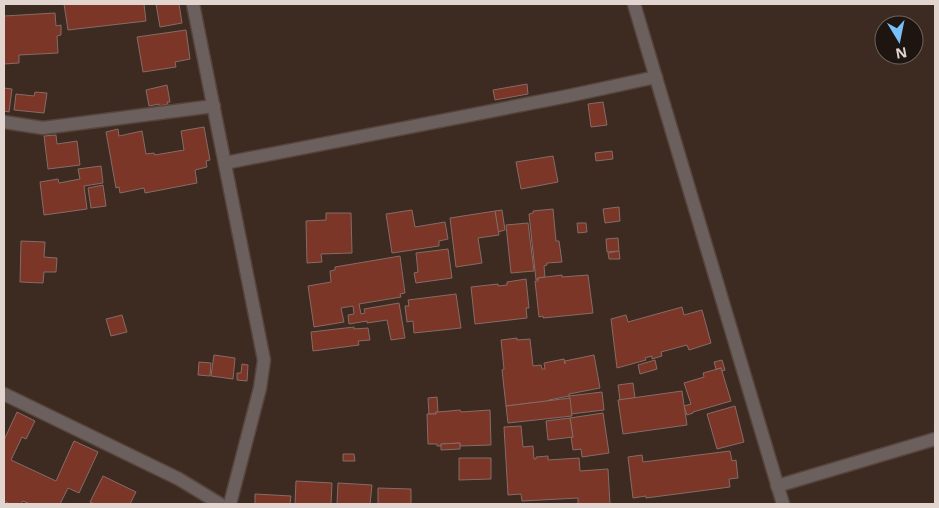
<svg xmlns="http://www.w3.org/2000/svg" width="939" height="508" font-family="'Open Sans',sans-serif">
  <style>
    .building { fill: #7b3628; stroke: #856c66 }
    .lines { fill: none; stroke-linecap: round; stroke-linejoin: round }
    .service-casing { stroke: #57453d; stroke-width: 15 }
    .minor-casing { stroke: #57453d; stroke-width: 15 }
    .service { stroke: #6b605d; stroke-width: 12 }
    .minor { stroke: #6b605d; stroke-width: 12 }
  </style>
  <rect width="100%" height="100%" fill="#3d2a21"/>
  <g class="building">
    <polygon points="64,4 144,4 146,21 68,30"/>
    <polygon points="156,4 179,4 182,23 160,27"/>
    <polygon points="55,13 56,26 61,25 61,35 57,36 58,53 19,55 19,63 4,64 4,16"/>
    <polygon points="186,30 190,59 175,62 176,67 143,72 137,37"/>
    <polygon points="527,84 528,94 495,100 493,90"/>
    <polygon points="167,85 170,102 167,102 168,104 159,106 159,104 149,106 146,90"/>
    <polygon points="4,88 12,89 9,112 4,111"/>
    <polygon points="35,92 47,93 44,113 14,110 16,94 34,96"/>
    <polygon points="603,102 607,125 591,127 588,104"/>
    <polygon points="204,127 210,160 206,161 207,167 195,170 197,183 145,193 144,188 120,193 119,187 116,188 106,132 118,129 119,136 142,131 146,154 154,153 155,155 184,150 181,131"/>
    <polygon points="56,135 57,144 77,141 80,165 48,169 44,136"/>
    <polygon points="612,151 613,159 596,161 595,153"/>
    <polygon points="553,156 558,182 521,189 516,162"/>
    <polygon points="101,166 103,183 84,186 87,209 44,215 40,182 58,179 59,183 80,179 78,169"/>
    <polygon points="103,185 106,206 91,208 88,188"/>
    <polygon points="619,207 620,221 605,223 603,209"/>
    <polygon points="553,209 556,241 559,241 562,262 547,263 547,265 544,266 545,277 538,278 538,279 536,280 529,214 533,213 533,211"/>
    <polygon points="412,210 415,227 445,222 448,239 439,241 439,246 392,253 386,214"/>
    <polygon points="502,210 505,230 498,232 495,211"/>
    <polygon points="495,211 499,235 478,238 482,263 456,267 450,218"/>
    <polygon points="326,213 351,213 352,253 321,254 322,262 307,263 306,221 326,220"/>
    <polygon points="528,223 534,271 511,273 506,225"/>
    <polygon points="577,223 586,223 587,232 578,233"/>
    <polygon points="618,238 619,251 607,252 606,239"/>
    <polygon points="21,241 45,242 44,257 57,258 56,272 44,272 43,283 20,282"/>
    <polygon points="448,249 452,278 416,283 414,273 418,272 416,253"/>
    <polygon points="619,251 620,259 609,259 608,253"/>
    <polygon points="400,256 405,293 400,294 401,297 359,304 361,314 365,313 364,309 399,303 405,338 391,340 387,320 367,323 367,321 349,324 348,315 354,314 353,306 341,308 344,322 314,327 308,286 331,282 330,271 335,270 335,267"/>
    <polygon points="562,275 562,277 588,275 593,313 543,318 543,316 539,317 535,281 538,281 538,278"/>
    <polygon points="526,279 529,308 526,308 527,318 475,324 471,287 498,284 498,286 507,285 507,282"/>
    <polygon points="456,294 461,328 414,333 413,321 407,322 405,306 409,306 408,300"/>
    <polygon points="682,307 684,315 702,310 711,343 689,350 687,345 661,352 662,356 652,359 652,356 645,358 646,360 617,368 611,319 626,315 628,322"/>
    <polygon points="122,315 127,332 111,336 106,319"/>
    <polygon points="354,327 354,329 368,328 370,340 358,341 359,345 313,351 311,332"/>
    <polygon points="517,338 517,340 530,339 533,366 541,365 542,369 545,369 544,363 564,359 565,364 565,361 594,355 600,388 569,394 569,396 549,400 549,401 506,406 502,370 504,369 501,340"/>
    <polygon points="214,355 235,358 233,379 211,376"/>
    <polygon points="655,360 657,369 640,374 638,365"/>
    <polygon points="722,360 725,370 722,371 721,368 716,369 714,362"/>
    <polygon points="199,362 211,363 210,376 198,375"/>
    <polygon points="242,364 248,365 247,381 237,380 237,373 241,373"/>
    <polygon points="721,368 731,401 693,412 693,413 687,415 684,406 691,404 684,383 704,377 703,373"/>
    <polygon points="633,383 635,398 620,400 618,385"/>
    <polygon points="682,391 687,425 623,434 618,400"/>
    <polygon points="602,392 604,410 571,414 569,396"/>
    <polygon points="437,397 438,412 436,412 436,414 429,414 428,398"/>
    <polygon points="570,398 572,416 508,423 506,406"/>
    <polygon points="735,406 744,442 717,449 707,414"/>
    <polygon points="460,410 461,412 490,410 491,445 460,446 460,443 441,444 441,446 437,446 437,444 428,444 427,414 436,414 436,412 438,412"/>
    <polygon points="17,412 35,421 26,439 22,437 11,460 56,481 74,441 98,452 79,493 68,488 60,504 30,504 23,501 21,504 10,504 4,501 4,440"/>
    <polygon points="603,413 609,453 582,457 581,449 573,450 571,437 573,437 570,418"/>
    <polygon points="570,418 573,437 548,440 546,421"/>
    <polygon points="521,426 523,447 533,446 534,459 536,459 536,457 548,456 548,460 579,458 580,471 608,469 610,504 578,504 578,498 522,501 521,494 508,495 504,427"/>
    <polygon points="460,443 460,449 441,450 441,444"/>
    <polygon points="730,451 732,461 736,460 738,478 729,479 730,487 646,498 646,496 633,498 628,457 642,455 643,462"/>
    <polygon points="343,454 354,454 355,461 343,461"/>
    <polygon points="459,458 491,458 491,479 459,480"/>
    <polygon points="103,476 136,492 130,504 95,504 90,502"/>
    <polygon points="296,481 332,483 331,504 295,504"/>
    <polygon points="338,483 372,485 370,504 337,504"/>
    <polygon points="378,488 411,489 411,504 378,504"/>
    <polygon points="255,494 291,496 290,504 255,504"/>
  </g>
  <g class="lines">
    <defs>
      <polyline id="service" points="4,122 43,128 214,106"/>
      <g id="minor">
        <polyline points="193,4 264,360 260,388 230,504"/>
        <polyline points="634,4 783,504"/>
        <polyline points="225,163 568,96 656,77"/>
        <polyline points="4,394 179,479 220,504"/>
        <polyline points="777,486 935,439"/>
      </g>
    </defs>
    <use href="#service" class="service-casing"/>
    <use href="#minor" class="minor-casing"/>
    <use href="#service" class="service"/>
    <use href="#minor" class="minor"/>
  </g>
  <rect width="939" height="508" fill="none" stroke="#e2d5cf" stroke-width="10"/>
  <g transform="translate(899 40) rotate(170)"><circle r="24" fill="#1e1511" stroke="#6c625d"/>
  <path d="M0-4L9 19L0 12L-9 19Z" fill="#79bff8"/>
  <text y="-8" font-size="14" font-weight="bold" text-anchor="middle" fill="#e2d5cf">N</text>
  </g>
</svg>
